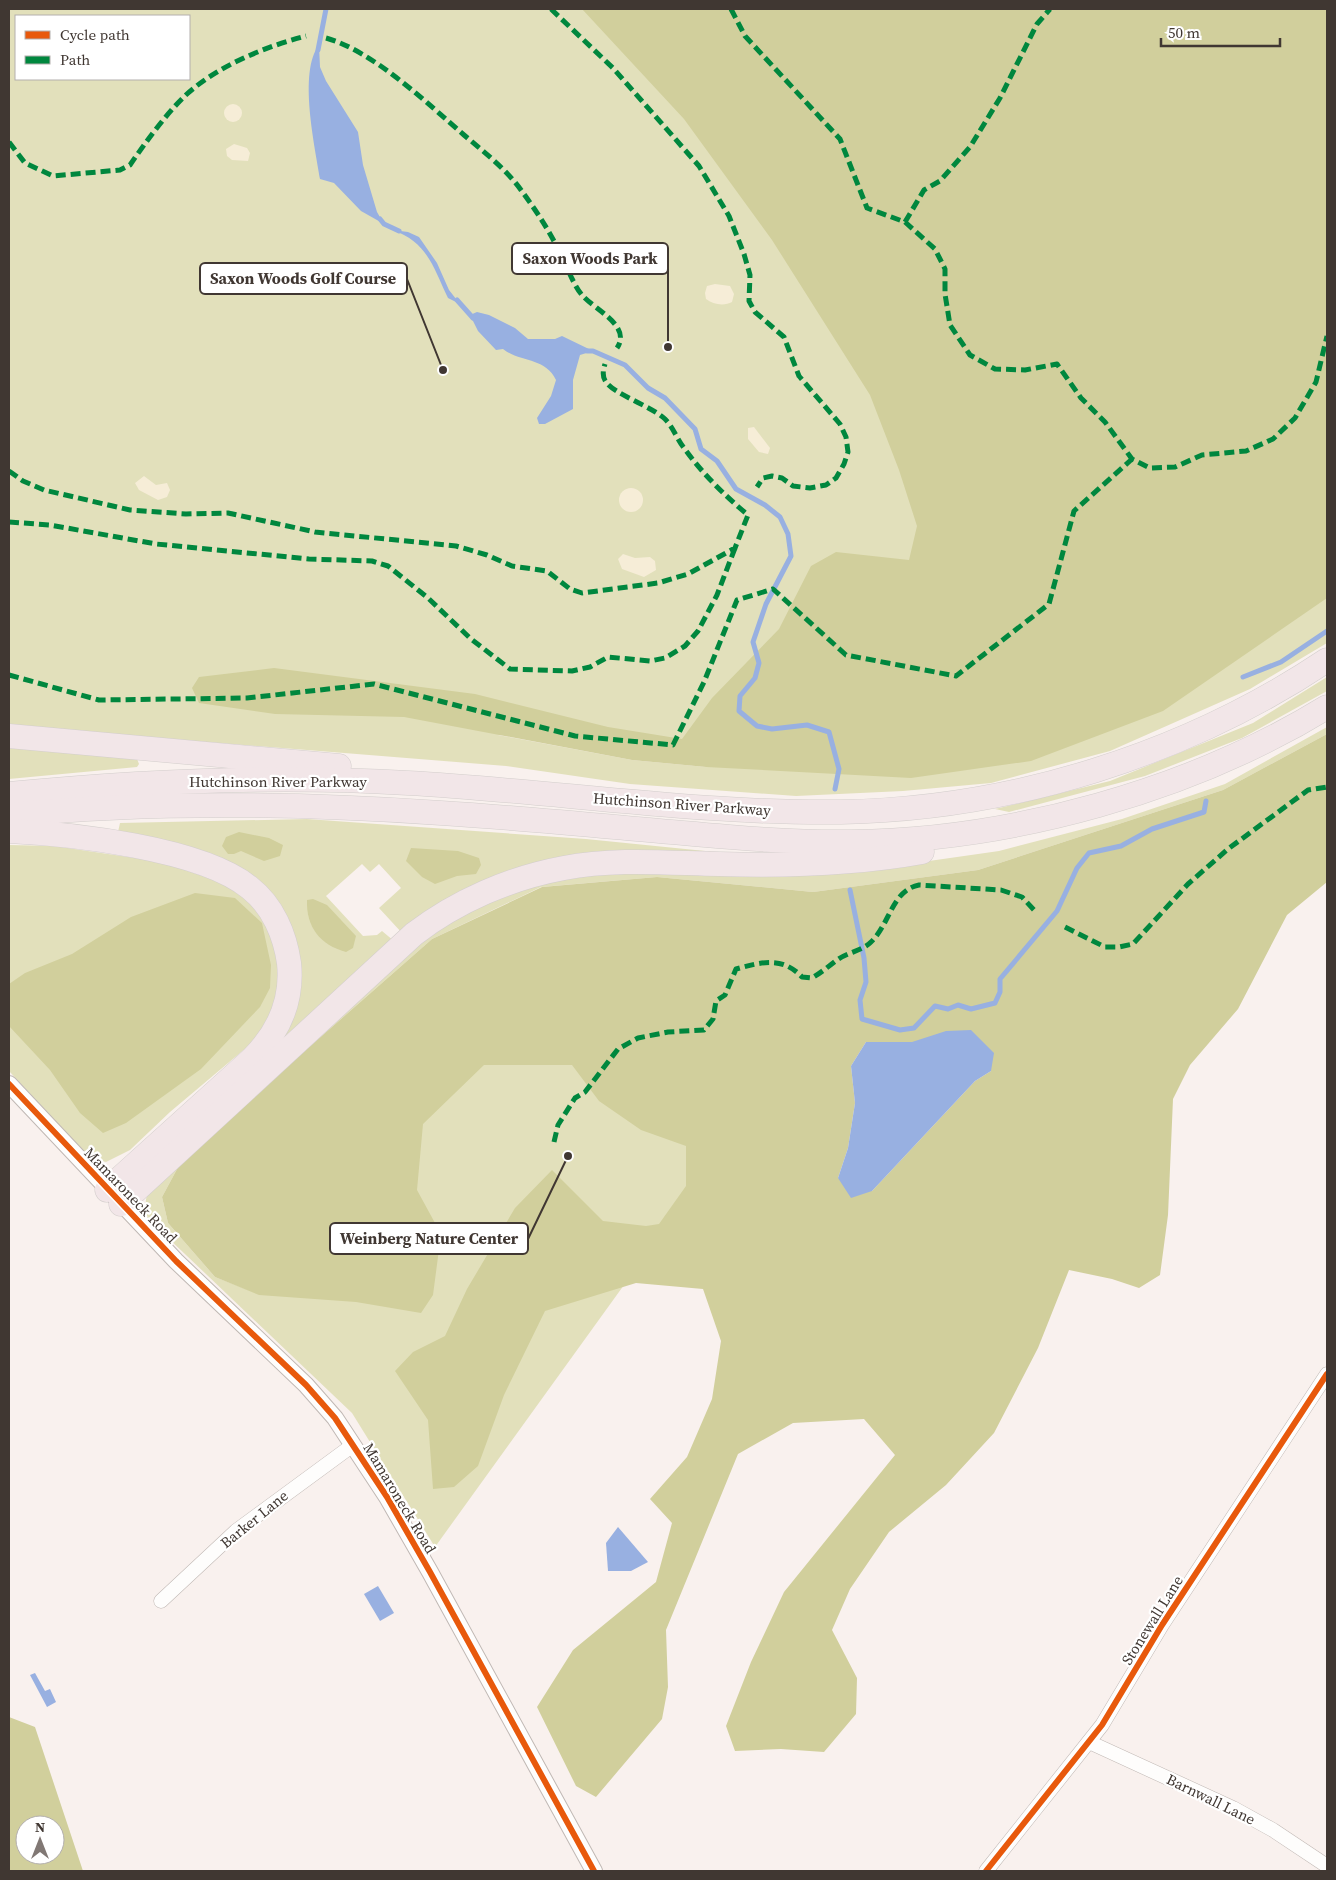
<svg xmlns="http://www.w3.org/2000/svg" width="1336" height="1880" font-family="'Source Serif 4',serif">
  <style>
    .green { fill: #e2e0bb; fill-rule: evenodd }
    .forest { fill: #d1cf9c; fill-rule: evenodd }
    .sand { fill: #f6edd7 }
    .water { fill: #98b0e1 }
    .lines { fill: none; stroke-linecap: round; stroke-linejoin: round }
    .stream { stroke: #98b0e1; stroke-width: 5 }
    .minor-casing { stroke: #c0b8b4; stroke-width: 15 }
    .tertiary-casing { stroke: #c0b8b4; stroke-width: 18 }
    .motorway-casing { stroke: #d3cecc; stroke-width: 25 }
    .minor { stroke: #fefdfc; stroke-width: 14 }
    .tertiary { stroke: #fefdfc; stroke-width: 16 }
    .motorway { stroke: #f2e6e8; stroke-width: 24 }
    .quiet { stroke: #00873e; stroke-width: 5; stroke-dasharray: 10 5; stroke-linecap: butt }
    .cycleway-casing { stroke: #fff; stroke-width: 9 }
    .cycleway { stroke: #e8590c; stroke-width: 6 }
    .labels { text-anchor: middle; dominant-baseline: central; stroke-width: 4.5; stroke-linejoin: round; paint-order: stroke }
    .street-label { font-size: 15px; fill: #403732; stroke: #fff }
    .leader { fill: none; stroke: #403732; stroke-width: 2 }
    .callout-dot { fill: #403732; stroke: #fff; stroke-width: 2 }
    .callout { fill: #fff; stroke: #403732; stroke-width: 2 }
    .callout-label { font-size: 16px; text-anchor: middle; font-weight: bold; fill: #403732 }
  </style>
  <rect width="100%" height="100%" fill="#f9f1ee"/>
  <g class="green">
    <path d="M9,9H1327V643L1250,689L1110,751L991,783L903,791L796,796L630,784L506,766L9,726ZM16,16H189V79H16ZM498,735L1031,750L706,767L632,760Z"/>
    <polygon points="1327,677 1327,691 1242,738 1145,776 1009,812 995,809 1110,781 1253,723"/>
    <polygon points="1327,727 1327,734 1223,790 978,870 813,892 657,877 541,887 432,939 183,1158 162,1197 168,1223 215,1277 261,1295 591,891 893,921 763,1088 760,1264 668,1224 435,1547 352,1413 145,1216 146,1199 153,1182 399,956 442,926 499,895 549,882 609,873 718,873 901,865 999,851 1122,819 1225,784"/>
    <polygon points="9,743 137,759 139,764 137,767 9,779"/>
    <polygon points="307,819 586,839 715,852 715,857 550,862 402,933 379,908 401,888 379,864 370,872 362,864 326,896 363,936 377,935 382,931 394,941 291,1037 285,1034 287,916 118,832 120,823"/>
    <polygon points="9,845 54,846 162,862 243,890 273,928 281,971 275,1008 266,1031 170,1112 130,1150 106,1162 90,1158 9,1071"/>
  </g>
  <g class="forest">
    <polygon points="582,9 1327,9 1327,598 1163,711 1031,761 911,778 706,767 632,760 404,717 275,714 199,703 192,688 199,677 274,668 475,694 608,727 682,739 712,698 779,629 811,566 836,552 909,560 917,526 899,470 870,395 772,240 684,119"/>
    <path d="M1327,734V882L1287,915L1238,1009L1190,1065L1173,1099L1168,1215L1160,1275L1139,1288L1112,1279L1069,1270L1038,1348L994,1433L946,1485L889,1532L850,1589L832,1630L857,1678L856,1714L824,1752L781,1749L735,1751L726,1726L751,1662L784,1592L895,1455L864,1419L793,1423L738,1454L666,1630L668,1687L662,1719L596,1797L576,1786L537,1707L573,1650L656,1582L672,1523L650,1499L687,1457L712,1399L721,1341L703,1289L636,1283L545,1311L504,1395L478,1466L454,1487L433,1489L428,1420L395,1371L413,1352L445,1336L467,1289L515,1208L552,1170L603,1221L646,1226L659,1224L686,1186V1146L641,1130L599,1101L572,1065H484L423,1124L417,1190L441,1234L433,1295L421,1313L356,1302L259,1295L215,1277L168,1223L162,1197L183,1158L432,939L542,887L657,877L813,892L978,870L1223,790ZM866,1042H912L991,1071L975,1081L872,1191L838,1178L848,1148L855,1103L851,1066Z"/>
    <polygon points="239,832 269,838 283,845 280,856 264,861 241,851 234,854 228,854 222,846 226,837"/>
    <polygon points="411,848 458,851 479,858 481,865 476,874 457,876 435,884 422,877 406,861"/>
    <polygon points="195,893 235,898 262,923 271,965 270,988 260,1007 201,1069 126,1123 103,1133 80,1113 50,1070 9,1026 9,984 25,973 72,954 131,917"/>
    <path d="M313,899L327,905L356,936L353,948L346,952C320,945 306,927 307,900Z"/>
    <path d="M9,1717L35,1727L83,1871H9ZM25,1825H55V1855H25Z"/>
  </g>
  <g class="sand">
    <circle cx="233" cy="113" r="9"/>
    <polygon points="234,144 247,148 250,153 248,161 232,160 227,156 226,149"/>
    <path d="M715,284L730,286L734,294L732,302C725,306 713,305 706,299L705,293L707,286Z"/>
    <polygon points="754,427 770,448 768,454 759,452 748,439 748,428"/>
    <polygon points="144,476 156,485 167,483 170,490 167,497 158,500 139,490 135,483"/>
    <circle cx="631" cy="500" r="12"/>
    <polygon points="623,554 635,558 650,557 655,561 656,570 644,577 622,569 618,559"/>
  </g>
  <g class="water">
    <path d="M319,45L320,67L326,81L358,132L363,165L377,212L384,224L361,211L334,183L320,179C315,146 298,72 319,45Z"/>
    <path d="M393,230L408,232L419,237L437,263L449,290L460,304L448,298C433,267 428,243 393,230Z"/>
    <path d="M477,312L489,315L515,328L528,339H555L562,336L593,351L580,355L573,380V409L545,424H539L537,418L551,396L556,380C545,357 521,363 503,349L496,350L478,331L470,315Z"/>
    <polygon points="971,1030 994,1053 991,1071 975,1081 872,1191 851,1198 838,1178 848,1148 855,1103 851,1066 866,1042 912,1042 946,1031"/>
    <polygon points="618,1527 648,1562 631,1571 608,1571 606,1543"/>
    <polygon points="378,1586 394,1613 380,1621 364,1594"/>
    <polygon points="35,1673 45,1691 50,1689 56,1702 47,1707 30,1675"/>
  </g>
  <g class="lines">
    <g class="stream">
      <polyline points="318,50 326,9"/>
      <polyline points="380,219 384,224 399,231"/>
      <polyline points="457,300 473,318"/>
      <polyline points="587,351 593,351 625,365 648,388 665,398 695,429 701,449 717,461 736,489 765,505 780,517 788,534 791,556 766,604 753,642 759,663 755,678 740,696 739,711 757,726 772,729 807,725 829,732 839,769 835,789"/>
      <polyline points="1243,677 1281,662 1327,631"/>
      <polyline points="850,890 864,958 866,982 860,1000 862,1019 900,1030 914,1028 935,1006 948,1009 958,1005 971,1009 995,1003 1000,992 1000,979 1057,911 1077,868 1089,853 1121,846 1152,829 1204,812 1206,801"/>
    </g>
    <defs>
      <g id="minor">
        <polyline points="161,1601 236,1531 353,1445"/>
        <polyline points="1089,1742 1233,1808 1273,1830 1327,1866"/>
        <polyline points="986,1871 1102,1725 1162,1625 1327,1374"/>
      </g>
      <polyline id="tertiary" points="9,1084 176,1261 306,1385 335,1418 387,1497 430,1572 594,1871"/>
      <g id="motorway">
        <polyline points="9,736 339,766"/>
        <path d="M9,794C142,781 275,775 408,783C553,791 697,814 841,812C1012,809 1185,755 1327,660"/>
        <path d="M9,815C153,801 296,803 441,813C521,818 602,826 683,833C739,838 795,843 852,842C1012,840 1190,791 1327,707"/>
        <path d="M9,831C71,834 202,848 250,888C273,906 285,935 289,963C293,1001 278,1033 252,1059L107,1190"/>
        <path d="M121,1204L414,934C457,901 510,878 564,868C615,858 668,863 719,864C786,866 856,864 922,852"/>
      </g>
    </defs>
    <use href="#minor" class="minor-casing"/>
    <use href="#tertiary" class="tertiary-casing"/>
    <use href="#motorway" class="motorway-casing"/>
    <use href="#minor" class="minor"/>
    <use href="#tertiary" class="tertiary"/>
    <use href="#motorway" class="motorway"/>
    <g class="quiet">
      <polyline points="551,9 613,68 699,166 729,216 744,254 750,275 749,301 755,312 784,337 799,376 840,424 846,437 848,452 844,464 836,478 826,485 810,488 793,486 782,478 772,476 763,478 757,487"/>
      <polyline points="731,9 745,36 840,139 867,208 905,222 935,249 945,269 945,294 950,325 970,355 995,369 1025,370 1057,364 1081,398 1105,422 1132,459 1150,468 1175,467 1202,455 1246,451 1273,439 1295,418 1316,382 1327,336"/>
      <path d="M326,38C373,51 427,103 464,135C484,152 506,169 521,190C535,209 549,230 559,251C567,265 572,283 582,295C595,310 632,326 617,348"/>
      <path d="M9,142L25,163L53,176L120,170L130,165C145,143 173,104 194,88C225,63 268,46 306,36"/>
      <polyline points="905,222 924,190 940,181 970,147 1000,98 1037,24 1050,9"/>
      <path d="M9,471L23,481L44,490L130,510L186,514L228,513L315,532L456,546L487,555L512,566L547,571L570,589L582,593L658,583L688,574L735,548L748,515C724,495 702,473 684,448C677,439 673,427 665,419C651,406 614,394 606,382C602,377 603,370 605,364"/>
      <polyline points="9,522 50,525 156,544 309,559 372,561 388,566 428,598 471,639 510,669 572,671 590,667 608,657 650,661 665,658 685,646 698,631 717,595 735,548"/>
      <polyline points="9,675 99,700 247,698 374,684 575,736 673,745 704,682 737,600 773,589 846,655 956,676 1049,604 1074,511 1132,459"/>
      <polyline points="1065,927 1105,947 1119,947 1133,944 1188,884 1228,849 1308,790 1327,787"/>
      <path d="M554,1142L558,1125L575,1098L585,1092L618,1049L638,1038L668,1032L704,1030L713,1019L716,1001L725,995L736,969C762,962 782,956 802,977L812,978C822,972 829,966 837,960C848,952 862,951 871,942C890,924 892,890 919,885L1001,890L1022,897L1035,911"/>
    </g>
    <defs>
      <g id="cycleway">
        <polyline points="9,1084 176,1261 306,1385 335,1418 387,1497 430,1572 594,1871"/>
        <polyline points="986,1871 1102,1725 1162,1625 1327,1374"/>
      </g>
    </defs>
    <use href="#cycleway" class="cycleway-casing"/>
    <use href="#cycleway" class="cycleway"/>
  </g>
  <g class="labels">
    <g class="street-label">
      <text x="278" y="781">Hutchinson River Parkway</text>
      <text transform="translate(682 804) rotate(4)">Hutchinson River Parkway</text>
      <text transform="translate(131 1195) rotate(46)">Mamaroneck Road</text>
      <text transform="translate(400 1498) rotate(59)">Mamaroneck Road</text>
      <text transform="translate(254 1519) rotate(-39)">Barker Lane</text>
      <text transform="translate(1152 1620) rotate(-58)">Stonewall Lane</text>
      <text transform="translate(1211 1799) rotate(26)">Barnwall Lane</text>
    </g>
  </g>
  <path class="leader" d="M668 347L668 258M443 370L407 279M568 1156L528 1239"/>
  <g class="callout-dot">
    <circle cx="668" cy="347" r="5"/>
    <circle cx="443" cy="370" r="5"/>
    <circle cx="568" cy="1156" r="5"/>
  </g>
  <g class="callout">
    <rect x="512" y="243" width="156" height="31" rx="5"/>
    <rect x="200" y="263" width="207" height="31" rx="5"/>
    <rect x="330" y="1223" width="198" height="31" rx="5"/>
  </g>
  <g class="callout-label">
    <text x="590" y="264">Saxon Woods Park</text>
    <text x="303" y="284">Saxon Woods Golf Course</text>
    <text x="429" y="1244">Weinberg Nature Center</text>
  </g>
  <rect width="1336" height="1880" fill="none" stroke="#403732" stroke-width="20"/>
  <rect x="15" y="15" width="175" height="65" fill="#ffffff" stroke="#b3afad"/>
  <rect x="25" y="31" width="25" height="8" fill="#e8590c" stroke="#b3afad"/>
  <text x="60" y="40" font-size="15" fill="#403732">Cycle path</text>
  <rect x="25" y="56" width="25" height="8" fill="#00873e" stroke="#b3afad"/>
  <text x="60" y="65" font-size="15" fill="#403732">Path</text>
  <g transform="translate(40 1840)"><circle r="24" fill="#ffffff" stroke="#b3afad"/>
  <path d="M0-4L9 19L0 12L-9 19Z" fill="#817874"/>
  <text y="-8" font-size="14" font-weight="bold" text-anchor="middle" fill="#403732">N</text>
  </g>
  <path d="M1161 38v8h119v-8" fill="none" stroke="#403732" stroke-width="2.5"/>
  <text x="1168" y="38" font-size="15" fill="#403732" stroke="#ffffff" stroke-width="4" paint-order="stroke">50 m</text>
</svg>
